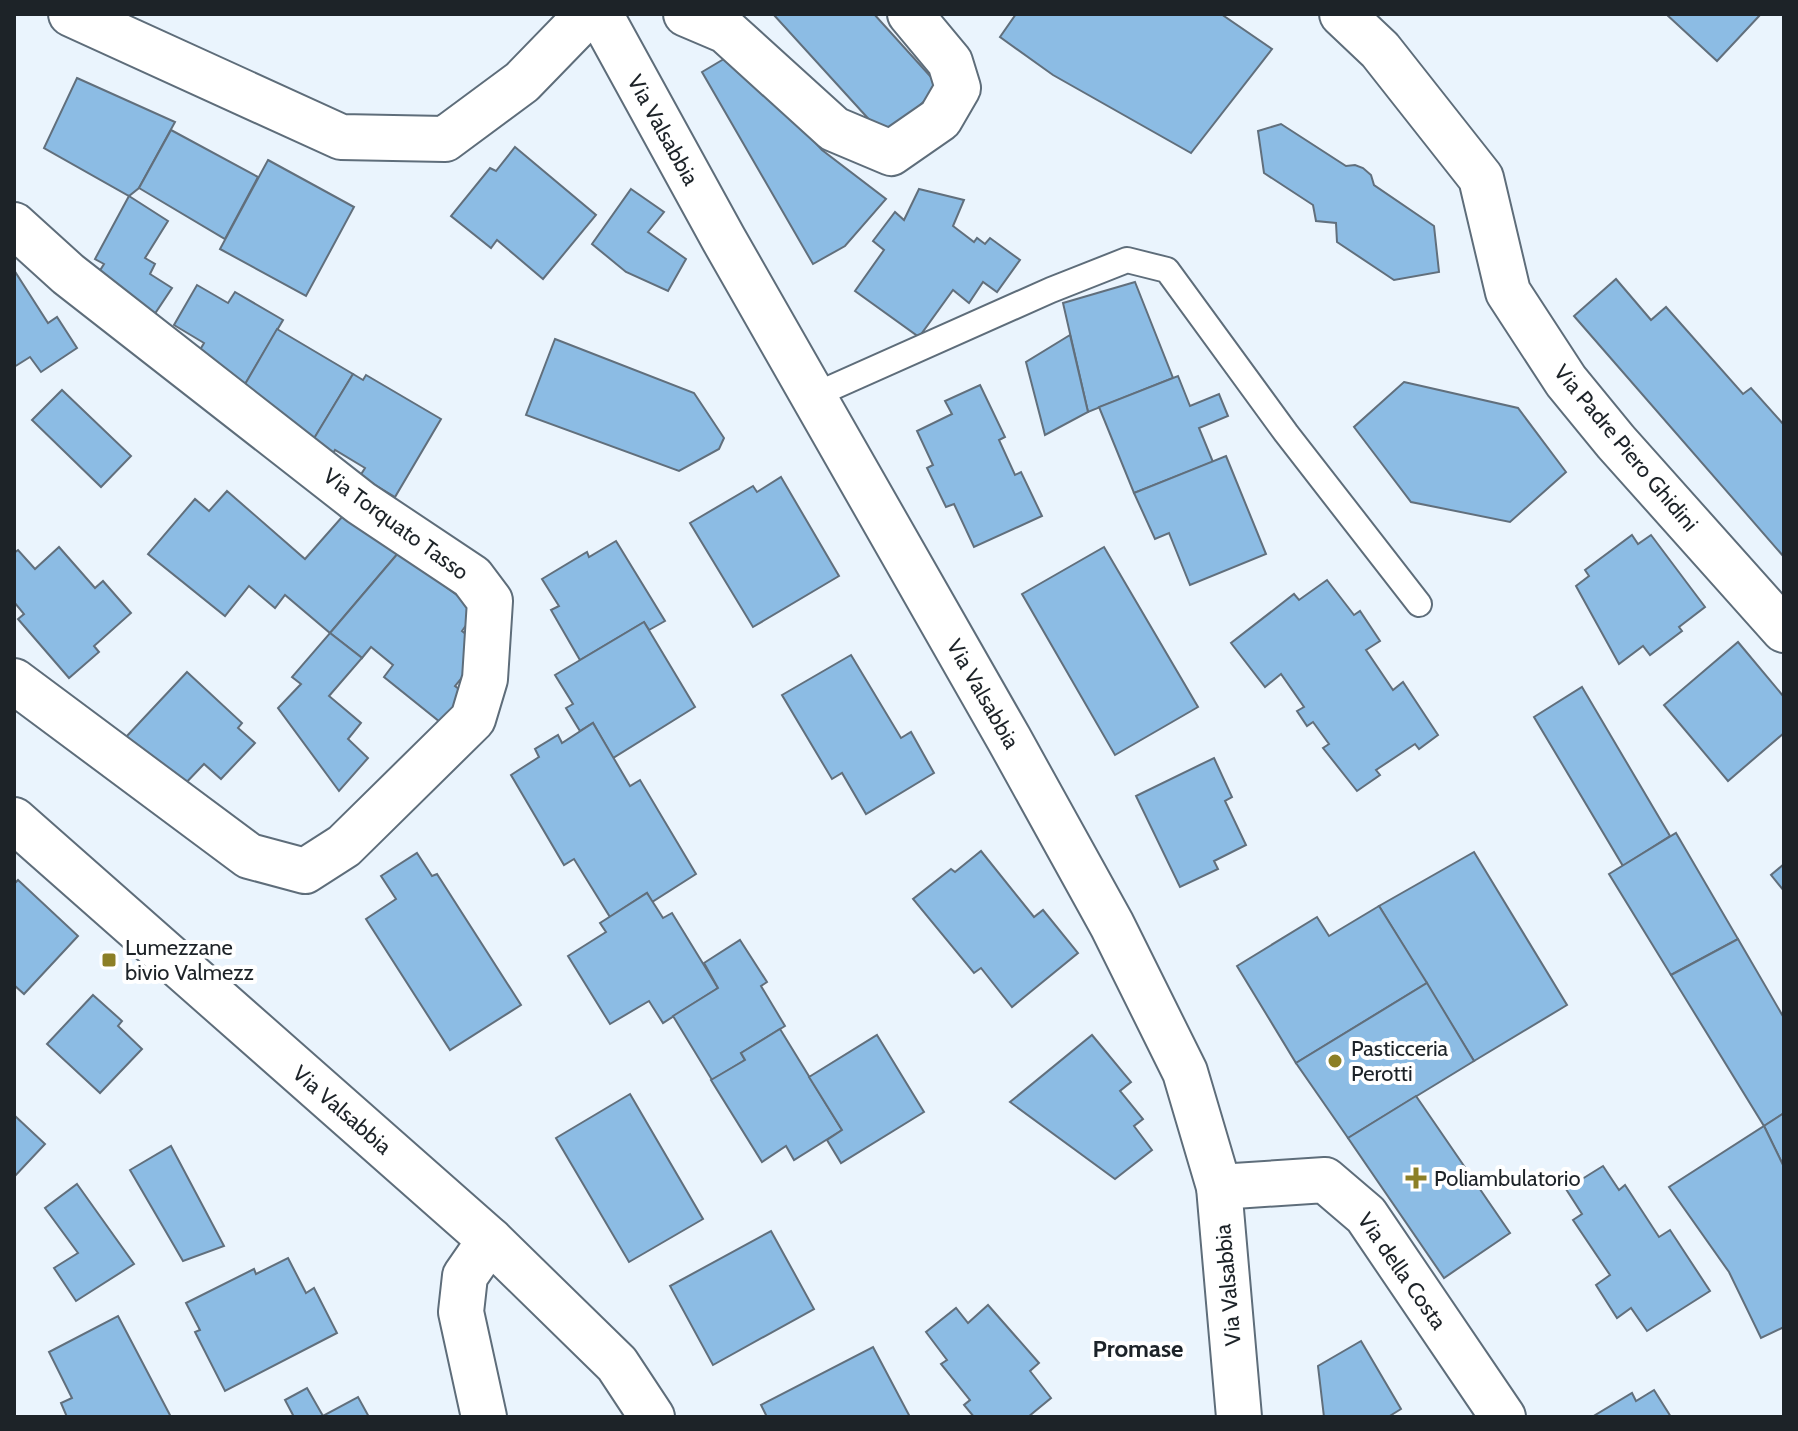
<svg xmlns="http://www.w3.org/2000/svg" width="1798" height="1431" font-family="Cabin,sans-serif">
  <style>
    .building { fill: #8cbce4; stroke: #616f7c; stroke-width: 2 }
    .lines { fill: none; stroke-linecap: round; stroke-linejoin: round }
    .service-casing { stroke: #5e6d7a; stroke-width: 28 }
    .minor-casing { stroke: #5e6d7a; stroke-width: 48 }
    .secondary-casing { stroke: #5e6d7a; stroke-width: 48 }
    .service { stroke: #fff; stroke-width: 24 }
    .minor { stroke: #fff; stroke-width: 44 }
    .secondary { stroke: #fff; stroke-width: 44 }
    .poi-dot { fill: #8c7f26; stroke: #fff; stroke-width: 3 }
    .labels { text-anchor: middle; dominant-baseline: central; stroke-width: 8; stroke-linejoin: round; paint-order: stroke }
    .street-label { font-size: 22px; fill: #1d2328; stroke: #fff }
    .poi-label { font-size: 22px; fill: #1d2328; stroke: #fff; text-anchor: start }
    .neighbourhood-label { font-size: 24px; font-weight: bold; fill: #1d2328; stroke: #fff }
  </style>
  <rect width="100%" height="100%" fill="#eaf4fd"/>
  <g class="building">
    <polygon points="773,14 874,14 940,87 885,137"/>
    <polygon points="1016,14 1221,14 1272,49 1191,153 1053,75 1000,37"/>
    <polygon points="1666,14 1761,14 1717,61"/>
    <polygon points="734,53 822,150 886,199 845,246 813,264 702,72"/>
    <polygon points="77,78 175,122 139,188 129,196 44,148"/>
    <polygon points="1281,124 1346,166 1355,165 1363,168 1371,175 1374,185 1434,226 1439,272 1394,280 1337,242 1336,223 1316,221 1313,205 1264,173 1258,131"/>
    <polygon points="171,130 258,177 225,239 139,188"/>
    <polygon points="515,147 596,215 543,279 497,240 491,248 451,216 490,168 496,171"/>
    <polygon points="268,160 354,207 306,296 220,249"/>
    <polygon points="631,189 664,212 648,232 686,259 668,291 626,272 592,244"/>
    <polygon points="919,189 964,200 953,226 974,242 977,238 985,244 990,238 1020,260 997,292 983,282 969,303 953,290 919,337 855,291 884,250 873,241 895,212 904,220"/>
    <polygon points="129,196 168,221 145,258 155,264 150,274 172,288 150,321 92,283 104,264 95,259"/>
    <polygon points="14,270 48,323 57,317 77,348 41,372 30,357 14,367"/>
    <polygon points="1616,279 1651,320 1666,307 1743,394 1751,388 1784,425 1784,557 1574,316"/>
    <polygon points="1135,282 1173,378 1088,412 1063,303"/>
    <polygon points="197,285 228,303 235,292 283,320 244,386 194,360 204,343 174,325"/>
    <polygon points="277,329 353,374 314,439 244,386"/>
    <polygon points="1070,335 1088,412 1045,435 1026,362"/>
    <polygon points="555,339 694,393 724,438 719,449 679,471 526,415"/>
    <polygon points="353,374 363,380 366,375 441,419 395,497 360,476 365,468 335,450 331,457 310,445"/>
    <polygon points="1178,376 1190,406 1219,394 1228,416 1199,428 1213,462 1134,493 1099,407"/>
    <polygon points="1404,382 1518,408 1566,472 1510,522 1411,502 1354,427"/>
    <polygon points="980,385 1005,437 999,440 1015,475 1021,472 1042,516 974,547 954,504 946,507 927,468 933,465 917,431 952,414 945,401"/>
    <polygon points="62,390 131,456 101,487 32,420"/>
    <polygon points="1226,456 1266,554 1190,585 1169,533 1155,539 1134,493"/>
    <polygon points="781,477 839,576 753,627 690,523 753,486 757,492"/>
    <polygon points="227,491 305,559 349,509 399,552 330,633 285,595 275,608 249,586 225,616 148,554 195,499 209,511"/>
    <polygon points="1632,535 1638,544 1651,535 1705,607 1679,627 1682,631 1650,655 1643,646 1619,664 1576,586 1589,576 1585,570"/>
    <polygon points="616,541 665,621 649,630 644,622 580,660 551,610 559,606 542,579 587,552 589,557"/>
    <polygon points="59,547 95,588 103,581 131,613 94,646 99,652 69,678 18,619 24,614 14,602 14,553 18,550 35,569"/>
    <polygon points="1104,547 1198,707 1115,755 1022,594"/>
    <polygon points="399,552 477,610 462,631 473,640 474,663 455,686 468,696 445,726 384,677 393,665 371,647 362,658 330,633"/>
    <polygon points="1327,580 1354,615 1360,611 1380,641 1366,650 1393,690 1403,682 1438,735 1419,749 1415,744 1376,770 1380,775 1357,791 1323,748 1329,744 1313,722 1307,726 1297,711 1304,707 1281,674 1265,687 1231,643 1294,594 1299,600"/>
    <polygon points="644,622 695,707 613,758 593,723 580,731 566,708 573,704 555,675"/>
    <polygon points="330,633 362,658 329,696 361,723 348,739 368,758 339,791 278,708 301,684 292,677"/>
    <polygon points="1738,642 1784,697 1784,733 1728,781 1664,705"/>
    <polygon points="851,655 901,738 911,732 934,773 866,814 842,773 832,779 782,695"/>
    <polygon points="187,672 242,723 238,728 255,743 221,779 204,764 181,788 126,737"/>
    <polygon points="1582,687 1670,836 1623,866 1534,717"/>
    <polygon points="593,723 630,786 640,780 696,874 652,902 647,893 610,917 574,859 564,865 511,775 539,757 535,749 558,735 562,743"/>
    <polygon points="1214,758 1232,797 1225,801 1246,845 1214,861 1218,869 1180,887 1136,796"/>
    <polygon points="1676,833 1738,939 1671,975 1609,874"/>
    <polygon points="981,851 1034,917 1043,910 1078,953 1012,1007 981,968 974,973 913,899 951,869 955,872"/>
    <polygon points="1474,852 1567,1005 1474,1061 1379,906"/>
    <polygon points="417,853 432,876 437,874 521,1005 450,1050 366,919 396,899 381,876"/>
    <polygon points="1784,864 1784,891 1771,875"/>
    <polygon points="18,880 78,936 24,994 14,985 14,884"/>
    <polygon points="647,893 663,918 672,913 718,988 663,1023 649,1001 610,1024 568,956 606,932 600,923"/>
    <polygon points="1379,906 1427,983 1296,1063 1237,966 1317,917 1329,936"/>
    <polygon points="1738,939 1784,1018 1784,1113 1764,1126 1671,975"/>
    <polygon points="740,940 767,982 761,986 785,1026 741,1053 745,1060 712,1080 673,1016 718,988 704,963"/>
    <polygon points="1427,983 1474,1061 1348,1138 1296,1063"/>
    <polygon points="93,995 122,1021 118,1026 142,1049 100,1093 47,1044"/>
    <polygon points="780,1029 842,1130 794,1160 786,1146 762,1162 711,1080 745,1060 741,1053"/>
    <polygon points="877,1035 924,1112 841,1163 827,1140 842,1130 809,1077"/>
    <polygon points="1092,1035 1131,1082 1120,1091 1143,1119 1134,1126 1152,1150 1115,1179 1010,1102"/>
    <polygon points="630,1094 703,1219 629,1262 556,1138"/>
    <polygon points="1416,1096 1510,1233 1444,1278 1348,1138"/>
    <polygon points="1784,1113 1784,1167 1764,1126"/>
    <polygon points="14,1115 45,1144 14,1177"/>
    <polygon points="1764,1126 1784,1167 1784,1327 1761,1338 1729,1272 1669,1187"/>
    <polygon points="171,1146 224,1246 183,1261 130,1170"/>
    <polygon points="1603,1166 1619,1190 1625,1185 1659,1237 1670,1230 1710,1291 1647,1331 1631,1308 1617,1318 1596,1285 1610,1275 1573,1220 1582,1214 1566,1189"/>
    <polygon points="77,1184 134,1264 76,1301 54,1268 78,1253 45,1208"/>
    <polygon points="771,1231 814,1309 713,1365 670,1286"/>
    <polygon points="288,1258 306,1293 314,1288 337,1333 225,1391 195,1332 200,1330 186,1303 254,1269 256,1274"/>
    <polygon points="988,1305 1039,1363 1030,1371 1051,1398 1028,1417 974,1417 964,1405 970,1400 941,1364 947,1360 926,1332 956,1308 968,1323"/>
    <polygon points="118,1316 171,1417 67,1417 61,1403 72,1398 49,1352"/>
    <polygon points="1361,1341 1401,1409 1388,1417 1324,1417 1318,1366"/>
    <polygon points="873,1347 910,1417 767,1417 761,1405"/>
    <polygon points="307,1388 323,1416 358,1397 369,1417 294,1417 285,1400"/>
    <polygon points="1654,1390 1671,1417 1592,1417 1632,1393 1636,1401"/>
  </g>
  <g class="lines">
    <defs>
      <polyline id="service" points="813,396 1051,290 1127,260 1167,270 1286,433 1419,604"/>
      <g id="minor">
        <polyline points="71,14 341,137 445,139 522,82 588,14"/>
        <polyline points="686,14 726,31 834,129 891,153 940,119 958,88 950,62 910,14"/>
        <polyline points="1342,14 1380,50 1481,178 1508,292 1566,381 1616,442 1784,630"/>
        <polyline points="14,225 68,274 361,503 472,577 490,601 485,679 473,719 344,846 305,871 249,856 14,681"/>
        <polyline points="1219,1187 1325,1180 1366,1215 1503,1417"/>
        <polyline points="484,1417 461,1312 465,1276 490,1240"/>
      </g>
      <g id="secondary">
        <polyline points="600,14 723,238 1009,739 1112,925 1185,1072 1219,1187 1239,1417"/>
        <polyline points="14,820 490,1240 617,1364 652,1417"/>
      </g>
    </defs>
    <use href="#service" class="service-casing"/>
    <use href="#minor" class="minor-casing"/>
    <use href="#secondary" class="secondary-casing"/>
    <use href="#service" class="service"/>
    <use href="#minor" class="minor"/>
    <use href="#secondary" class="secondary"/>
  </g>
  <g class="poi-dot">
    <rect x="101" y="952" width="16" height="16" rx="4"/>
    <circle cx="1335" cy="1061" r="8"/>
    <path d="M1412 1166h8v8h8v8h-8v8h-8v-8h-8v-8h8z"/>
  </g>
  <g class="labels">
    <g class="street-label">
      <text transform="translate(663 130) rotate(61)">Via Valsabbia</text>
      <text transform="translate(1626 448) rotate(50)">Via Padre Piero Ghidini</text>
      <text transform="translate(396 524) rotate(36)">Via Torquato Tasso</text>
      <text transform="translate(983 694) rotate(60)">Via Valsabbia</text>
      <text transform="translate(342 1110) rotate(41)">Via Valsabbia</text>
      <text transform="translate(1402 1271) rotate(55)">Via della Costa</text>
      <text transform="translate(1228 1285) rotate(-95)">Via Valsabbia</text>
    </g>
    <g class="poi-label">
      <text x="125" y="947">Lumezzane<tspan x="125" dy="25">bivio Valmezz</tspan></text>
      <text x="1351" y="1048">Pasticceria<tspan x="1351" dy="25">Perotti</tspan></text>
      <text x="1434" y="1178">Poliambulatorio</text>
    </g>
    <g class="neighbourhood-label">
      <text x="1138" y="1348">Promase</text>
    </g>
  </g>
  <rect width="1798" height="1431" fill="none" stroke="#1d2328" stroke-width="32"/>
</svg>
